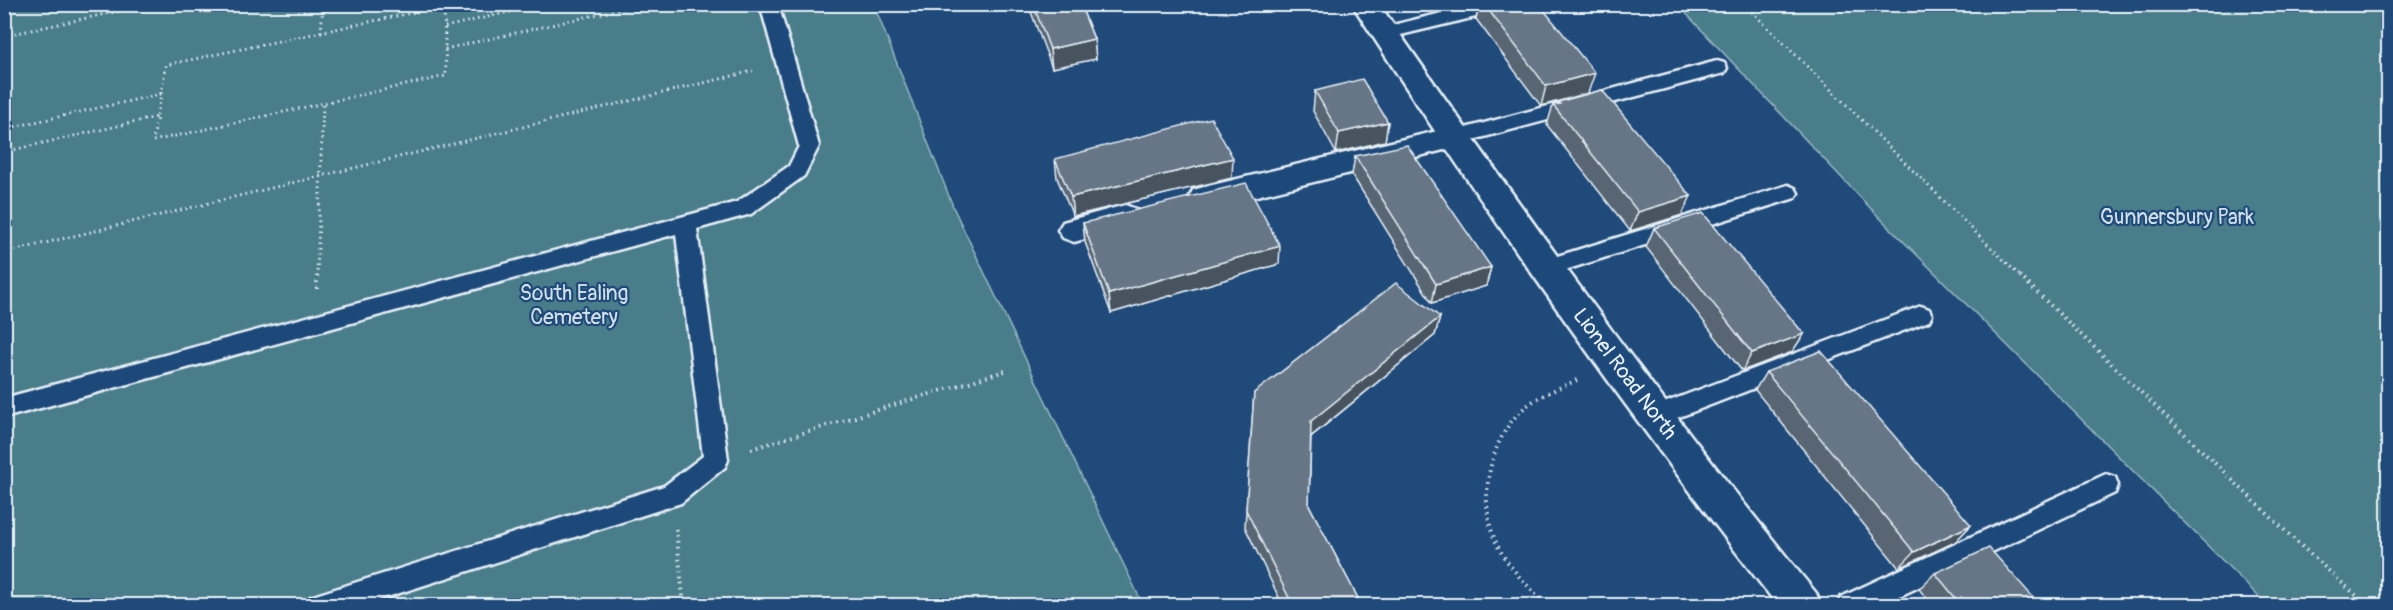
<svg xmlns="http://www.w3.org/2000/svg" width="2393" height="610" font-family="Pangolin,sans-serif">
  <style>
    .green { fill: #487d8a; stroke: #98b7c1; stroke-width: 1.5 }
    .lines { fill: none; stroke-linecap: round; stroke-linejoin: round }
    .service-casing { stroke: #e8f1f8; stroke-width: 5 }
    .minor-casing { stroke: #e8f1f8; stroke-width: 5 }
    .tertiary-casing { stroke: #e8f1f8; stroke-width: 5 }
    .path-far1 { stroke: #e8f1f8; stroke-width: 3; stroke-dasharray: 1.5 4; stroke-linecap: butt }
    .path { stroke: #e8f1f8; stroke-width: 4; stroke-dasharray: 1.5 4.5; stroke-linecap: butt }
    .service { fill: #1f4a7a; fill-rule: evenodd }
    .minor { fill: #1f4a7a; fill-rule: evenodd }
    .tertiary { fill: #1f4a7a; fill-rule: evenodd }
    .wall { fill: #586573; stroke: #e8f1f8; stroke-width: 1.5 }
    .shaded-wall { fill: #47535e; stroke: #e8f1f8; stroke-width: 1.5 }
    .building { fill: #667686; stroke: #e8f1f8; stroke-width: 1.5 }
    .labels { text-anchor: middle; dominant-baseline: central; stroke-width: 4.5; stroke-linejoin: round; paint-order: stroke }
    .park-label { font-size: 21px; fill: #d0e0e8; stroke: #1f4a7a }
    .street-label { font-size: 21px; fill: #e8f1f8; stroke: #1f4a7a }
  </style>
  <rect width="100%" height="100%" fill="#1f4a7a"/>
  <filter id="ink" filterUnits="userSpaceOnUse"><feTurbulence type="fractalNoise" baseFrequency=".0167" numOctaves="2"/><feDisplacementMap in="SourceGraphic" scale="12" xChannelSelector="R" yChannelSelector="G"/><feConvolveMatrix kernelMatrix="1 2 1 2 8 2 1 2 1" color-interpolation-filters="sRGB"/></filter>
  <g filter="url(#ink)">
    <g class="green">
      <polygon points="4,5 874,5 954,209 1143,605 5,605"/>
      <polygon points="1678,5 2388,5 2388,605 2267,605 1875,213"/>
    </g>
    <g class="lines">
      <defs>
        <g id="service">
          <polygon points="760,4 778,4 819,146 804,176 751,214 697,229 728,460 725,467 681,503 359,606 306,606 310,597 319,594 664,486 703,456 676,234 4,418 4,398 737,202 789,166 799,146"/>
          <polygon points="1478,4 1514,4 1512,8 1505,10 1384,39 1377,37 1375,33 1377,29"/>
          <polygon points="1717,61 1724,63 1727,68 1724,73 1454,145 1447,143 1444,138 1447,133 1454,131"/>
          <polygon points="1788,185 1795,188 1798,193 1795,198 1546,276 1538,274 1535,268 1538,262"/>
          <polygon points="1921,306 1929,309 1932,315 1929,321 1656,426 1648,423 1644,416 1648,409"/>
          <polygon points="2106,474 2115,477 2118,485 2115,493 1879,606 1837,606 1841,597"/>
        </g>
        <g id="minor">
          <polygon points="1454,127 1464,131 1469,138 1464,145 1204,209 1193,206 1189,198 1193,190 1204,187"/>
          <polygon points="1125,205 1136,209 1141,217 1136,225 1074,242 1063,238 1058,230 1063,222"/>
        </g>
        <path id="tertiary" d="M1352,4H1379C1519,206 1661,404 1816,593L1821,606H1778C1626,412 1484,211 1352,4Z"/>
      </defs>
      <use href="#service" class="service-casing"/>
      <use href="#minor" class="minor-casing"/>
      <use href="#tertiary" class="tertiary-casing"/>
      <g class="path-far1">
        <polyline points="1744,4 2021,277"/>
        <polygon points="444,6 446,76 153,141 166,65"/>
        <polyline points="445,27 543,4"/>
        <polyline points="321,32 323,4"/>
        <polyline points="4,36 151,4"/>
        <polyline points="445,49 643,4"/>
        <polyline points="4,129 161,94"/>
        <polyline points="4,152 157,117"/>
        <polyline points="4,253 753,71"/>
        <polyline points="317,277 323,104"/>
      </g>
      <g class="path">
        <polyline points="2020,276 2299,544 2368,606"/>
        <polyline points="317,289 317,276"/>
        <polyline points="751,449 1008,370"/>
        <polyline points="676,529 684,606"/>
        <path d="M1550,606C1542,601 1536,594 1530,588C1515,573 1500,555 1493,535C1479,496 1490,440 1521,411C1536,396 1558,389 1577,380"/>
      </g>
      <use href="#service" class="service"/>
      <use href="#minor" class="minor"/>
      <use href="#tertiary" class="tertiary"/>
    </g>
    <g class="wall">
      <polygon points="1028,4 1080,4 1094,39 1096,59 1052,68"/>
      <polygon points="1479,4 1539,4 1588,93 1541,106 1476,19"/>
      <polygon points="1315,91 1388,122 1385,141 1336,153 1313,111"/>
      <polygon points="1558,102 1682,215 1630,231 1547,125 1553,105 1557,104"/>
      <polygon points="1355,156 1491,267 1486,286 1432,303 1352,175"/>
      <polygon points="1055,159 1232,178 1073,216 1057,178"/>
      <polygon points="1083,223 1279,264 1111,313 1085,242"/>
      <polygon points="1654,228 1804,334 1792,352 1742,371 1646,247"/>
      <polygon points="1440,317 1435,335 1311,437 1309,505 1362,606 1283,606 1245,527 1254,393"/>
      <polygon points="1766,372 1971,525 1955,542 1899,568 1755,390"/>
      <polygon points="1935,573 2041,606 1933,606 1919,589"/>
    </g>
    <g class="shaded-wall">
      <polygon points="1094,39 1096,59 1052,68 1050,49"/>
      <polygon points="1595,73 1588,93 1541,106 1546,86"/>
      <polygon points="1388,122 1385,141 1336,153 1339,133"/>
      <polygon points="1233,158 1232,178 1073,216 1071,197"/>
      <polygon points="1691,196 1682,215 1630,231 1638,212"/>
      <polygon points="1280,246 1279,264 1111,313 1109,294"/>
      <polygon points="1491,267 1486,286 1432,303 1436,284"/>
      <polygon points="1440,317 1435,335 1309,438 1311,421"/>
      <polygon points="1804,334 1792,352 1742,371 1752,353"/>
      <polygon points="1971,525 1955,542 1899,568 1914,552"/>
    </g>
    <g class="building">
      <polygon points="1033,4 1080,4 1094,39 1050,49"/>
      <polygon points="1484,4 1539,4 1595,73 1546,86"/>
      <polygon points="1362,79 1388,122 1339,133 1315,91"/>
      <polygon points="1602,90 1691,196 1638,212 1553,105 1560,104 1558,102"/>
      <polygon points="1211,118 1233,158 1071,197 1055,159"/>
      <polygon points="1407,145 1491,267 1436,284 1355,156"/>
      <polygon points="1246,183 1280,246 1109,294 1083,223"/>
      <polygon points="1703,213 1804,334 1752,353 1654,228"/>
      <polygon points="1396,283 1440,317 1311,421 1309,505 1362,606 1293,606 1246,510 1254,393"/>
      <polygon points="1821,351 1971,525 1914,552 1766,372"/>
      <polygon points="1989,548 2041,606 1962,606 1935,573"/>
    </g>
  </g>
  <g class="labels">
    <g class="park-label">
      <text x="2177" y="217">Gunnersbury Park</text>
      <text x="574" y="293">South Ealing<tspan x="574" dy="24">Cemetery</tspan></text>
    </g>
    <g class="street-label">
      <text transform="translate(1625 374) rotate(53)">Lionel Road North</text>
    </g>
  </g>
  <rect width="2393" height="610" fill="none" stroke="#1f4a7a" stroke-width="24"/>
  <rect x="12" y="12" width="2369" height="586" fill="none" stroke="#e8f1f8" stroke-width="2" filter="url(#ink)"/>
</svg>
